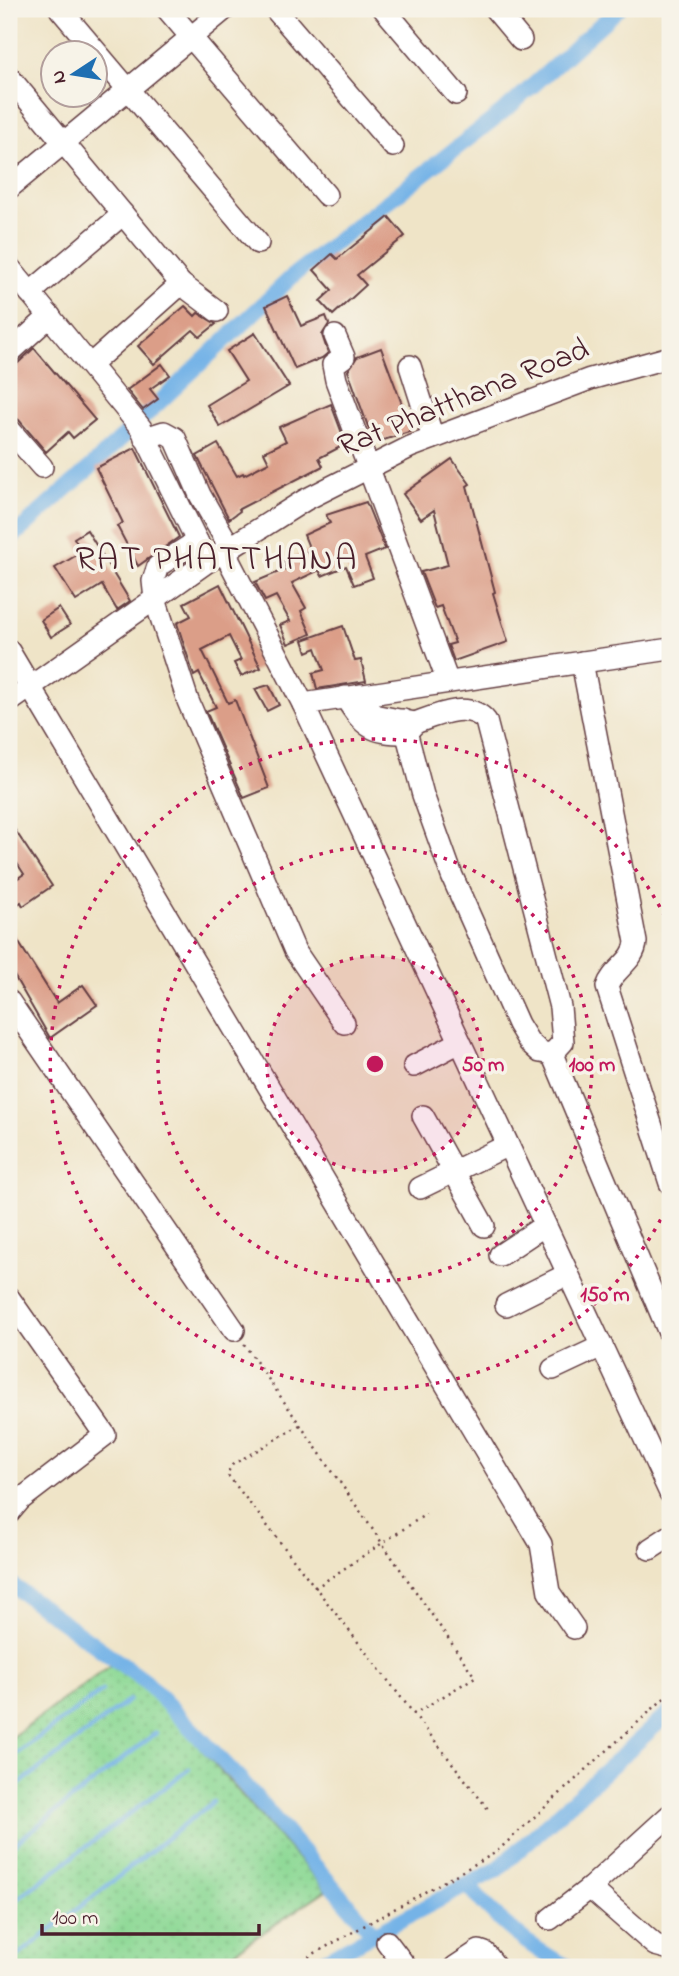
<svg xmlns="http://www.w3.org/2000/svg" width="679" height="1976" font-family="'Indie Flower',sans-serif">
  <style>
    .grass { fill: url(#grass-dots); stroke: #6c7c60; stroke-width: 2 }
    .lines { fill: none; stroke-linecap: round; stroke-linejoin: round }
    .stream { stroke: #74b3e7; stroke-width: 4.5 }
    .canal { stroke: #74b3e7; stroke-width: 16 }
    .building { fill: #db9e88 }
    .minor-casing { stroke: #633d42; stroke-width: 24 }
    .path { stroke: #633d42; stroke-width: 2.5; stroke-dasharray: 2 5; stroke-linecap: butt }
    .minor { stroke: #fff; stroke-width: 21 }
    .ring { fill: none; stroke: #c2185b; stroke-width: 3.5; stroke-dasharray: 3.5 7 }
    .labels { text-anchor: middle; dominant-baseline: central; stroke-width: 7; stroke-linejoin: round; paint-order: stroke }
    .street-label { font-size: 32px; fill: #4a1f2b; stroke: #f7f3e8 }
    .quarter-label { font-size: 35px; letter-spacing: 2px; fill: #4a1f2b; stroke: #f7f3e8 }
    .centre { fill: #c2185b; stroke: #f7f3e8; stroke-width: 3.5 }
    .ring-label { font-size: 21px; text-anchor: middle; font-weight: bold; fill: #c2185b; stroke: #f7f3e8; stroke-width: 7; stroke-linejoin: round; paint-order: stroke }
  </style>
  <defs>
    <pattern id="grass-dots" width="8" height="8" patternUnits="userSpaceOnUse" patternTransform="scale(1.75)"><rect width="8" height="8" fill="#8ed996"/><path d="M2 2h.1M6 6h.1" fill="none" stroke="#7cba81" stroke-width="1.8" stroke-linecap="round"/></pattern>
  </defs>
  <rect width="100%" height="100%" fill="#f7f3e8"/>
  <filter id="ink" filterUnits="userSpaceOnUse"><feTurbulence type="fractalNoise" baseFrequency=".0143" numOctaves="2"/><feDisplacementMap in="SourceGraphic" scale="14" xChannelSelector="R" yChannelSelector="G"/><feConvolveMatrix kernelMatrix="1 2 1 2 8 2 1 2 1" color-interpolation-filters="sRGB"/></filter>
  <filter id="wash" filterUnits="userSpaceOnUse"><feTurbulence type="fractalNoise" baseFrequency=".00686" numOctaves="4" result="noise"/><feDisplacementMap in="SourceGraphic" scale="28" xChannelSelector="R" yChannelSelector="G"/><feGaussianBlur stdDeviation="1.57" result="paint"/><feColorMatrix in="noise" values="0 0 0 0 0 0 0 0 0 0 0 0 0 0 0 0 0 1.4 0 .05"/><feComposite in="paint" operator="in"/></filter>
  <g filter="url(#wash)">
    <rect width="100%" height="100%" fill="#efe4c7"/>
    <polygon class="grass" points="114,1663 164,1707 326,1890 212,1967 9,1967 9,1739"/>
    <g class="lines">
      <g class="stream">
        <polyline points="9,1759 102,1691"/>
        <polyline points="9,1792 129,1700"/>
        <polyline points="9,1848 156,1733"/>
        <polyline points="9,1905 189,1769"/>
        <polyline points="9,1963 213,1802"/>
      </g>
      <g class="canal">
        <polyline points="9,540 92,466 296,273 509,107 618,9"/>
        <polyline points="9,1583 145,1681 240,1779 373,1933"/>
        <path d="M468,1885C493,1918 530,1948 568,1967"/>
        <polyline points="311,1967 498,1869 670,1712"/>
      </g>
    </g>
    <g id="blocks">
      <g class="building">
        <polygon points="389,217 405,236 357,275 366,285 333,315 320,301 332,290 314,270 332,254 337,259"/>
        <polygon points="287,296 301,326 326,316 329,324 322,335 328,353 322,358 295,369 266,306"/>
        <polygon points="185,306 195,316 198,313 216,324 200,337 193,330 154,364 138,346"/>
        <polygon points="255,333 289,386 220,427 207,405 246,381 227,351"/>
        <polygon points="34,348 95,420 73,438 68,432 46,452 19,420 9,414 9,366 18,363"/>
        <polygon points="381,348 412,431 374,443 348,371 357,357"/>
        <polygon points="162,364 170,375 150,389 158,399 143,410 127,390"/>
        <polygon points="331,404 346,444 319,458 323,466 239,509 240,511 229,519 197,456 218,444 237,476 243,473 244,475 269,462 264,452 286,441 279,427"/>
        <polygon points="135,448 179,537 138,566 117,526 123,523 96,468"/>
        <polygon points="452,459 470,484 467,486 495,592 493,593 508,642 454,661 448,645 455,643 441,606 435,608 421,572 448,565 434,510 421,519 403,494"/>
        <polygon points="366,502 385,549 365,557 373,578 354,585 346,566 322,576 319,570 292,583 306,608 301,611 311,634 288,644 280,625 290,621 276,596 265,601 255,582 286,569 283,562 310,550 304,535 330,523 326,515"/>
        <polygon points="87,530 130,601 117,610 102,585 76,601 55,568 82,552 74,538"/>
        <polygon points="220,584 261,668 241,676 234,663 241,660 229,636 202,650 228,703 235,700 269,788 244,798 206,711 216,707 199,673 194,676 177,623 191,616 184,603"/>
        <polygon points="59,608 70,625 51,637 41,620"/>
        <polygon points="343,626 355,661 361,660 366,681 317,689 313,673 324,670 316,648 307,652 303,640"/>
        <polygon points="269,685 279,705 267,711 255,689"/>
        <polygon points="9,821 52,886 23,906 21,902 9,910 9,884 24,874 9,851"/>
        <polygon points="9,927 57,1003 83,985 97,1005 50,1038 9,967"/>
      </g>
    </g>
  </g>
  <g filter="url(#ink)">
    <use href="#blocks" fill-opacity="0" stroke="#633d42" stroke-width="2"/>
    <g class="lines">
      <defs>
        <g id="minor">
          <polyline points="60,9 258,243"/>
          <polyline points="167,9 326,195"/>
          <polyline points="275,9 393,146"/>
          <polyline points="384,9 456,94"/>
          <polyline points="495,9 521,40"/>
          <polyline points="9,77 181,284 217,311"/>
          <polyline points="9,188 225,9"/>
          <polyline points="9,267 141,428 202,551"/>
          <polyline points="30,293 123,214"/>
          <polyline points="335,336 344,357 333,365 336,380 448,682"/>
          <polyline points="9,353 50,316"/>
          <polyline points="90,365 181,284"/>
          <polyline points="410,366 433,438"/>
          <polyline points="9,429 42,467"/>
          <polyline points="145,438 164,432 175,438 200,495 231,549"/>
          <polyline points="197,541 158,566 153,581 155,599 188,701 295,951 344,1023"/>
          <polyline points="225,553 303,704 670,1493"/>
          <polyline points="9,651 541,1544 549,1592 574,1628"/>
          <path d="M582,662L636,942C635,961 612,970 607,987L670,1183"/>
          <path d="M345,697C364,727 371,733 406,733L415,723L373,715L360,695"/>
          <polyline points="9,702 207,562 305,500 410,447 590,379 670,357"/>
          <polyline points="303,704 670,649"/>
          <polyline points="403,720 423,795 452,876 518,1024 529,1042 540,1052 552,1054"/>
          <path d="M415,723C437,715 469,700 486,721L560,1007L563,1042L552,1054"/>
          <polyline points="9,1001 234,1330"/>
          <polyline points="552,1054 670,1335"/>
          <polyline points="414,1066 460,1042"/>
          <polyline points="423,1116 484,1226"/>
          <polyline points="420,1188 508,1145"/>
          <polyline points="500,1255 545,1225"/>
          <polyline points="9,1298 105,1435 20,1500 9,1513"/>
          <polyline points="506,1305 568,1274"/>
          <polyline points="553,1369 602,1346"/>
          <polyline points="650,1549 670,1536"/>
          <polyline points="590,1888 655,1945 670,1949"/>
          <polyline points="550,1919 590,1888 670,1815"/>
          <polyline points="387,1942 406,1967"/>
          <polyline points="455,1967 479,1951 485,1953 496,1967"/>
        </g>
      </defs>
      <use href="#minor" class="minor-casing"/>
      <g class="path">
        <polyline points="244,1344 475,1677 414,1714"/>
        <polyline points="300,1425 232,1465 227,1474 488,1809"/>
        <polyline points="315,1588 426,1514"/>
        <polyline points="290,1967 495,1853 670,1693"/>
      </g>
      <use href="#minor" class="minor"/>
    </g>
  </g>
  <circle cx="375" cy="1064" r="108" fill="#c2185b" fill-opacity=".12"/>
  <g class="ring">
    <circle cx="375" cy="1064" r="108"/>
    <circle cx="375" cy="1064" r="217"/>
    <path d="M670 1201A325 325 0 1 1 670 927"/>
  </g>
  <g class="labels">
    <g class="street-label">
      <text transform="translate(464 399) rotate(-22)">Rat Phatthana Road</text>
    </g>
    <g class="quarter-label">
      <text x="217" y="560">RAT PHATTHANA</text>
    </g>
  </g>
  <circle cx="375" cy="1064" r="10" class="centre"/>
  <g class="ring-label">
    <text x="483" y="1071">50 m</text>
    <text x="592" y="1071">100 m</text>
    <text x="605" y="1301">150 m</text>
  </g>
  <rect width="679" height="1976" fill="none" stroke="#f7f3e8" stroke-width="35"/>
  <g transform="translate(74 74) rotate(258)"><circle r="33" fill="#f7f3e8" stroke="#b29e9c" stroke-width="2"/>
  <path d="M0-5L12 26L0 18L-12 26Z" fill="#1f6fb2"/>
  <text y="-10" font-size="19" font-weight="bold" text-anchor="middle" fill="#4a1f2b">N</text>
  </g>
  <path d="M42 1924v10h217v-10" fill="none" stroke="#4a1f2b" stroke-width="3.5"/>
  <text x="52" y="1924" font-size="21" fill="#4a1f2b" stroke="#f7f3e8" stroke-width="5" paint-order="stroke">100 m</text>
</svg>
